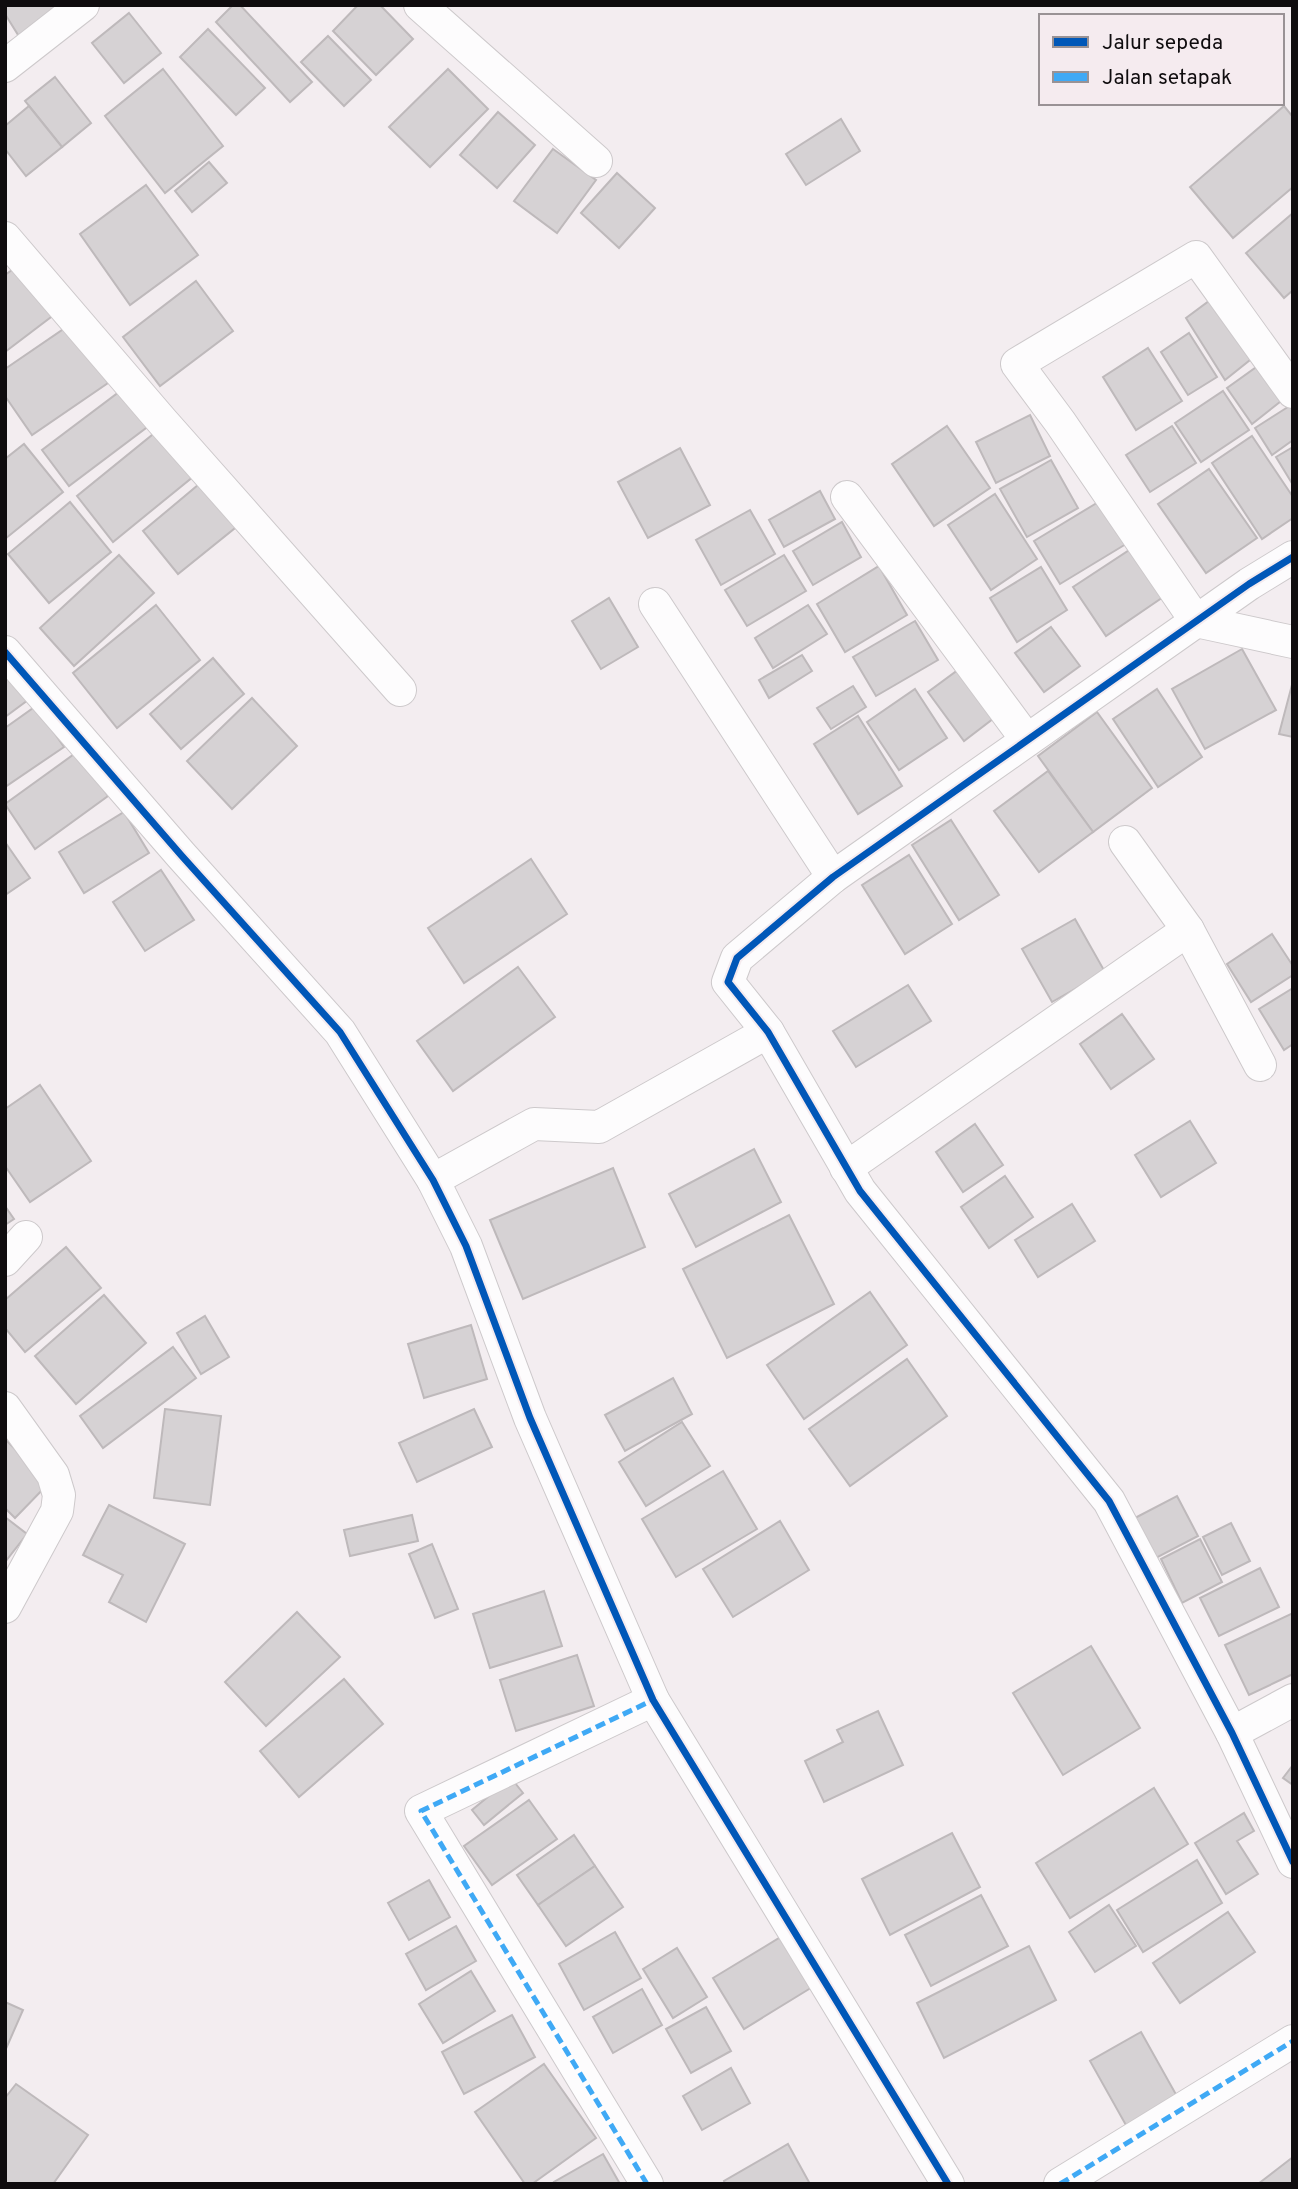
<svg xmlns="http://www.w3.org/2000/svg" width="1298" height="2189" font-family="Overpass,sans-serif">
  <style>
    .building { fill: #d6d2d4; stroke: #beb9bb; stroke-width: 2 }
    .lines { fill: none; stroke-linecap: round; stroke-linejoin: round }
    .street-casing { stroke: #cdc9cb; stroke-width: 34 }
    .street { stroke: #fdfcfd; stroke-width: 32 }
    .quiet { stroke: #3fa9f5; stroke-width: 5; stroke-dasharray: 10 5; stroke-linecap: butt }
    .cycleway-casing { stroke: #f5ebef; stroke-width: 11 }
    .cycleway { stroke: #0057b8; stroke-width: 7 }
  </style>
  <rect width="100%" height="100%" fill="#f3edf0"/>
  <g class="building">
    <polygon points="5,5 72,5 20,38 5,14"/>
    <polygon points="233,5 240,5 312,82 290,102 216,22"/>
    <polygon points="358,5 380,5 413,39 376,75 333,31"/>
    <polygon points="129,13 161,53 124,83 92,43"/>
    <polygon points="208,29 265,88 236,115 180,57"/>
    <polygon points="328,36 371,80 344,106 301,62"/>
    <polygon points="163,69 223,146 165,193 105,116"/>
    <polygon points="448,69 488,109 430,167 389,127"/>
    <polygon points="55,77 91,123 62,147 25,101"/>
    <polygon points="29,106 62,147 26,176 5,149 5,126"/>
    <polygon points="1284,106 1293,117 1293,187 1233,238 1190,187"/>
    <polygon points="498,112 535,145 497,188 460,155"/>
    <polygon points="841,119 860,151 806,185 786,154"/>
    <polygon points="553,149 596,180 557,233 514,201"/>
    <polygon points="209,162 227,183 192,212 175,191"/>
    <polygon points="617,173 655,208 619,248 581,213"/>
    <polygon points="146,185 198,255 130,305 80,234"/>
    <polygon points="1293,213 1293,290 1284,298 1246,253"/>
    <polygon points="19,265 55,314 5,352 5,275"/>
    <polygon points="196,281 233,331 160,386 123,337"/>
    <polygon points="1213,298 1255,356 1225,380 1186,318"/>
    <polygon points="68,326 108,383 32,435 5,396 5,369"/>
    <polygon points="1189,333 1217,377 1188,395 1161,352"/>
    <polygon points="1148,348 1182,401 1136,430 1103,377"/>
    <polygon points="1262,363 1285,398 1252,424 1227,388"/>
    <polygon points="123,389 150,425 69,486 42,450"/>
    <polygon points="1223,391 1249,430 1201,462 1175,423"/>
    <polygon points="1291,405 1293,408 1293,440 1272,455 1255,428"/>
    <polygon points="1030,415 1050,456 996,483 976,442"/>
    <polygon points="947,426 990,488 934,526 892,464"/>
    <polygon points="1172,426 1196,463 1150,492 1126,455"/>
    <polygon points="157,431 194,476 113,542 77,496"/>
    <polygon points="1252,436 1293,497 1293,518 1262,539 1212,463"/>
    <polygon points="24,444 63,492 5,539 5,459"/>
    <polygon points="1293,447 1293,485 1276,457"/>
    <polygon points="680,448 710,505 648,538 618,482"/>
    <polygon points="1051,460 1078,508 1027,537 1000,489"/>
    <polygon points="1209,469 1257,538 1206,573 1158,504"/>
    <polygon points="204,480 240,524 178,574 143,531"/>
    <polygon points="820,491 835,519 784,547 769,520"/>
    <polygon points="995,494 1037,559 991,590 948,525"/>
    <polygon points="1100,501 1126,544 1060,584 1034,541"/>
    <polygon points="70,502 111,552 49,603 8,554"/>
    <polygon points="750,510 775,554 721,585 696,540"/>
    <polygon points="842,522 861,557 813,585 793,551"/>
    <polygon points="1137,545 1169,593 1106,636 1073,587"/>
    <polygon points="119,555 154,593 74,666 40,628"/>
    <polygon points="784,555 806,591 747,626 725,590"/>
    <polygon points="879,566 907,615 845,652 817,604"/>
    <polygon points="1041,567 1067,610 1017,642 990,598"/>
    <polygon points="609,598 638,647 601,669 572,621"/>
    <polygon points="156,605 200,660 117,728 73,673"/>
    <polygon points="808,605 827,634 773,668 755,638"/>
    <polygon points="915,621 938,660 876,696 853,657"/>
    <polygon points="1051,627 1080,666 1044,692 1015,653"/>
    <polygon points="1242,649 1276,710 1205,749 1172,689"/>
    <polygon points="802,655 812,671 769,698 759,680"/>
    <polygon points="213,658 244,694 181,749 150,714"/>
    <polygon points="962,667 998,715 964,741 928,692"/>
    <polygon points="5,668 28,700 5,717"/>
    <polygon points="1293,681 1293,737 1279,734"/>
    <polygon points="853,686 866,707 831,729 817,708"/>
    <polygon points="915,689 947,738 899,770 867,722"/>
    <polygon points="1157,689 1202,757 1158,787 1113,719"/>
    <polygon points="252,698 297,746 232,809 187,761"/>
    <polygon points="36,706 64,747 5,787 5,728"/>
    <polygon points="1097,712 1152,788 1093,832 1038,756"/>
    <polygon points="858,716 902,786 858,814 814,744"/>
    <polygon points="77,752 108,796 35,849 5,804"/>
    <polygon points="1048,771 1093,832 1039,872 994,811"/>
    <polygon points="124,812 149,853 84,893 59,852"/>
    <polygon points="951,820 999,895 959,920 912,845"/>
    <polygon points="5,842 30,878 5,895"/>
    <polygon points="909,855 952,924 905,954 862,885"/>
    <polygon points="531,859 567,914 464,983 428,928"/>
    <polygon points="161,870 194,920 145,951 113,902"/>
    <polygon points="1075,919 1105,972 1052,1002 1022,949"/>
    <polygon points="1272,934 1293,966 1293,975 1251,1002 1227,964"/>
    <polygon points="518,967 555,1017 453,1091 417,1041"/>
    <polygon points="908,985 931,1021 856,1067 833,1031"/>
    <polygon points="1293,988 1293,1044 1284,1050 1259,1009"/>
    <polygon points="1122,1014 1154,1059 1111,1089 1080,1044"/>
    <polygon points="40,1085 91,1161 30,1202 5,1166 5,1109"/>
    <polygon points="1190,1121 1216,1163 1161,1197 1135,1155"/>
    <polygon points="975,1124 1003,1165 963,1192 936,1152"/>
    <polygon points="754,1149 781,1202 696,1247 669,1194"/>
    <polygon points="613,1168 645,1247 523,1299 490,1220"/>
    <polygon points="1005,1176 1033,1217 989,1248 961,1207"/>
    <polygon points="1072,1204 1095,1241 1038,1277 1015,1240"/>
    <polygon points="5,1206 14,1219 5,1225"/>
    <polygon points="789,1215 834,1304 727,1358 683,1269"/>
    <polygon points="66,1247 101,1288 25,1352 5,1328 5,1300"/>
    <polygon points="870,1292 907,1345 804,1419 767,1365"/>
    <polygon points="104,1295 146,1343 76,1404 35,1356"/>
    <polygon points="205,1316 229,1357 201,1374 177,1333"/>
    <polygon points="471,1325 487,1379 424,1398 408,1344"/>
    <polygon points="173,1347 196,1378 103,1448 80,1416"/>
    <polygon points="907,1359 947,1416 850,1486 809,1429"/>
    <polygon points="673,1378 692,1414 625,1451 605,1415"/>
    <polygon points="165,1409 221,1416 210,1505 154,1498"/>
    <polygon points="474,1409 492,1447 417,1482 399,1443"/>
    <polygon points="682,1422 710,1466 646,1506 619,1462"/>
    <polygon points="5,1439 49,1483 15,1518 5,1508"/>
    <polygon points="723,1471 757,1529 676,1577 642,1519"/>
    <polygon points="1177,1496 1198,1536 1154,1559 1133,1519"/>
    <polygon points="109,1505 185,1544 146,1622 109,1602 123,1575 83,1555"/>
    <polygon points="412,1515 418,1541 350,1556 344,1530"/>
    <polygon points="5,1517 27,1534 5,1562"/>
    <polygon points="780,1521 809,1570 733,1617 703,1569"/>
    <polygon points="1231,1523 1250,1561 1222,1575 1203,1537"/>
    <polygon points="1200,1539 1222,1582 1182,1603 1161,1559"/>
    <polygon points="432,1544 458,1609 435,1618 409,1554"/>
    <polygon points="1260,1568 1279,1607 1219,1636 1200,1598"/>
    <polygon points="544,1591 562,1646 490,1668 473,1614"/>
    <polygon points="297,1612 340,1657 266,1726 225,1682"/>
    <polygon points="1293,1613 1293,1674 1249,1695 1225,1645"/>
    <polygon points="1091,1646 1140,1728 1063,1775 1013,1693"/>
    <polygon points="577,1655 594,1706 516,1731 500,1680"/>
    <polygon points="344,1679 383,1724 299,1797 260,1751"/>
    <polygon points="878,1711 903,1765 824,1802 805,1761 843,1742 837,1730"/>
    <polygon points="1293,1765 1293,1785 1283,1778"/>
    <polygon points="511,1778 523,1793 484,1825 472,1810"/>
    <polygon points="1154,1788 1188,1844 1070,1918 1036,1863"/>
    <polygon points="529,1800 557,1839 492,1885 464,1846"/>
    <polygon points="1244,1813 1254,1831 1237,1841 1258,1874 1226,1894 1195,1843"/>
    <polygon points="952,1833 980,1887 890,1935 862,1879"/>
    <polygon points="574,1835 595,1866 538,1905 517,1875"/>
    <polygon points="1197,1860 1222,1903 1143,1952 1117,1910"/>
    <polygon points="595,1866 623,1907 566,1946 538,1905"/>
    <polygon points="429,1880 450,1917 409,1940 388,1903"/>
    <polygon points="981,1895 1008,1946 931,1986 905,1935"/>
    <polygon points="1109,1905 1136,1946 1095,1972 1069,1932"/>
    <polygon points="1228,1912 1255,1952 1180,2003 1153,1963"/>
    <polygon points="456,1926 476,1961 426,1990 406,1954"/>
    <polygon points="615,1932 641,1978 584,2010 559,1964"/>
    <polygon points="784,1935 814,1986 744,2029 713,1978"/>
    <polygon points="1029,1946 1056,2000 944,2058 917,2003"/>
    <polygon points="677,1948 707,1997 673,2018 643,1969"/>
    <polygon points="471,1971 495,2011 443,2043 419,2004"/>
    <polygon points="642,1989 662,2025 613,2053 593,2017"/>
    <polygon points="5,2002 23,2010 5,2051"/>
    <polygon points="706,2007 731,2051 691,2073 666,2029"/>
    <polygon points="512,2015 535,2057 464,2094 442,2052"/>
    <polygon points="1141,2032 1178,2098 1127,2127 1090,2061"/>
    <polygon points="544,2064 596,2138 532,2184 525,2184 475,2112"/>
    <polygon points="731,2068 750,2103 702,2130 683,2096"/>
    <polygon points="16,2084 88,2135 53,2184 5,2184 5,2098"/>
    <polygon points="788,2144 810,2184 725,2184 724,2181"/>
    <polygon points="603,2154 620,2184 555,2184 554,2182"/>
    <polygon points="1293,2157 1293,2184 1258,2184"/>
  </g>
  <g class="lines">
    <defs>
      <g id="street">
        <polyline points="420,5 596,161"/>
        <polyline points="5,66 83,5"/>
        <polyline points="5,238 162,421 400,690"/>
        <polyline points="1293,392 1196,257 1017,364 1060,422 1196,621 1293,642"/>
        <polyline points="847,497 1027,740"/>
        <polyline points="1293,557 1249,584 833,877 737,958 728,982 768,1032 860,1191 1109,1501 1232,1733 1293,1862"/>
        <polyline points="655,604 833,877"/>
        <polyline points="5,652 181,855 340,1032 433,1180 466,1246 530,1418 653,1700 948,2184"/>
        <polyline points="1125,842 1188,930 1260,1065"/>
        <polyline points="846,1168 1188,930"/>
        <polyline points="433,1180 534,1124 599,1127 768,1032"/>
        <polyline points="5,1260 26,1237"/>
        <polyline points="5,1408 53,1475 59,1495 57,1511 5,1607"/>
        <polyline points="1232,1733 1293,1700"/>
        <polyline points="647,2184 421,1811 653,1700"/>
        <polyline points="1060,2184 1293,2041"/>
      </g>
    </defs>
    <use href="#street" class="street-casing"/>
    <use href="#street" class="street"/>
    <g class="quiet">
      <polyline points="647,2184 421,1811 653,1700"/>
      <polyline points="1060,2184 1293,2041"/>
    </g>
    <defs>
      <g id="cycleway">
        <polyline points="1293,557 1249,584 833,877 737,958 728,982 768,1032 860,1191 1109,1501 1232,1733 1293,1862"/>
        <polyline points="5,652 181,855 340,1032 433,1180 466,1246 530,1418 653,1700 948,2184"/>
      </g>
    </defs>
    <use href="#cycleway" class="cycleway-casing"/>
    <use href="#cycleway" class="cycleway"/>
  </g>
  <rect width="1298" height="2189" fill="none" stroke="#0f0c0e" stroke-width="14"/>
  <rect x="1039" y="14" width="245" height="91" fill="#f5ebef" stroke="#999295" stroke-width="2"/>
  <rect x="1053" y="37" width="35" height="10" fill="#0057b8" stroke="#999295" stroke-width="2"/>
  <text x="1102" y="49" font-size="21" fill="#0f0c0e">Jalur sepeda</text>
  <rect x="1053" y="72" width="35" height="10" fill="#3fa9f5" stroke="#999295" stroke-width="2"/>
  <text x="1102" y="84" font-size="21" fill="#0f0c0e">Jalan setapak</text>
</svg>
